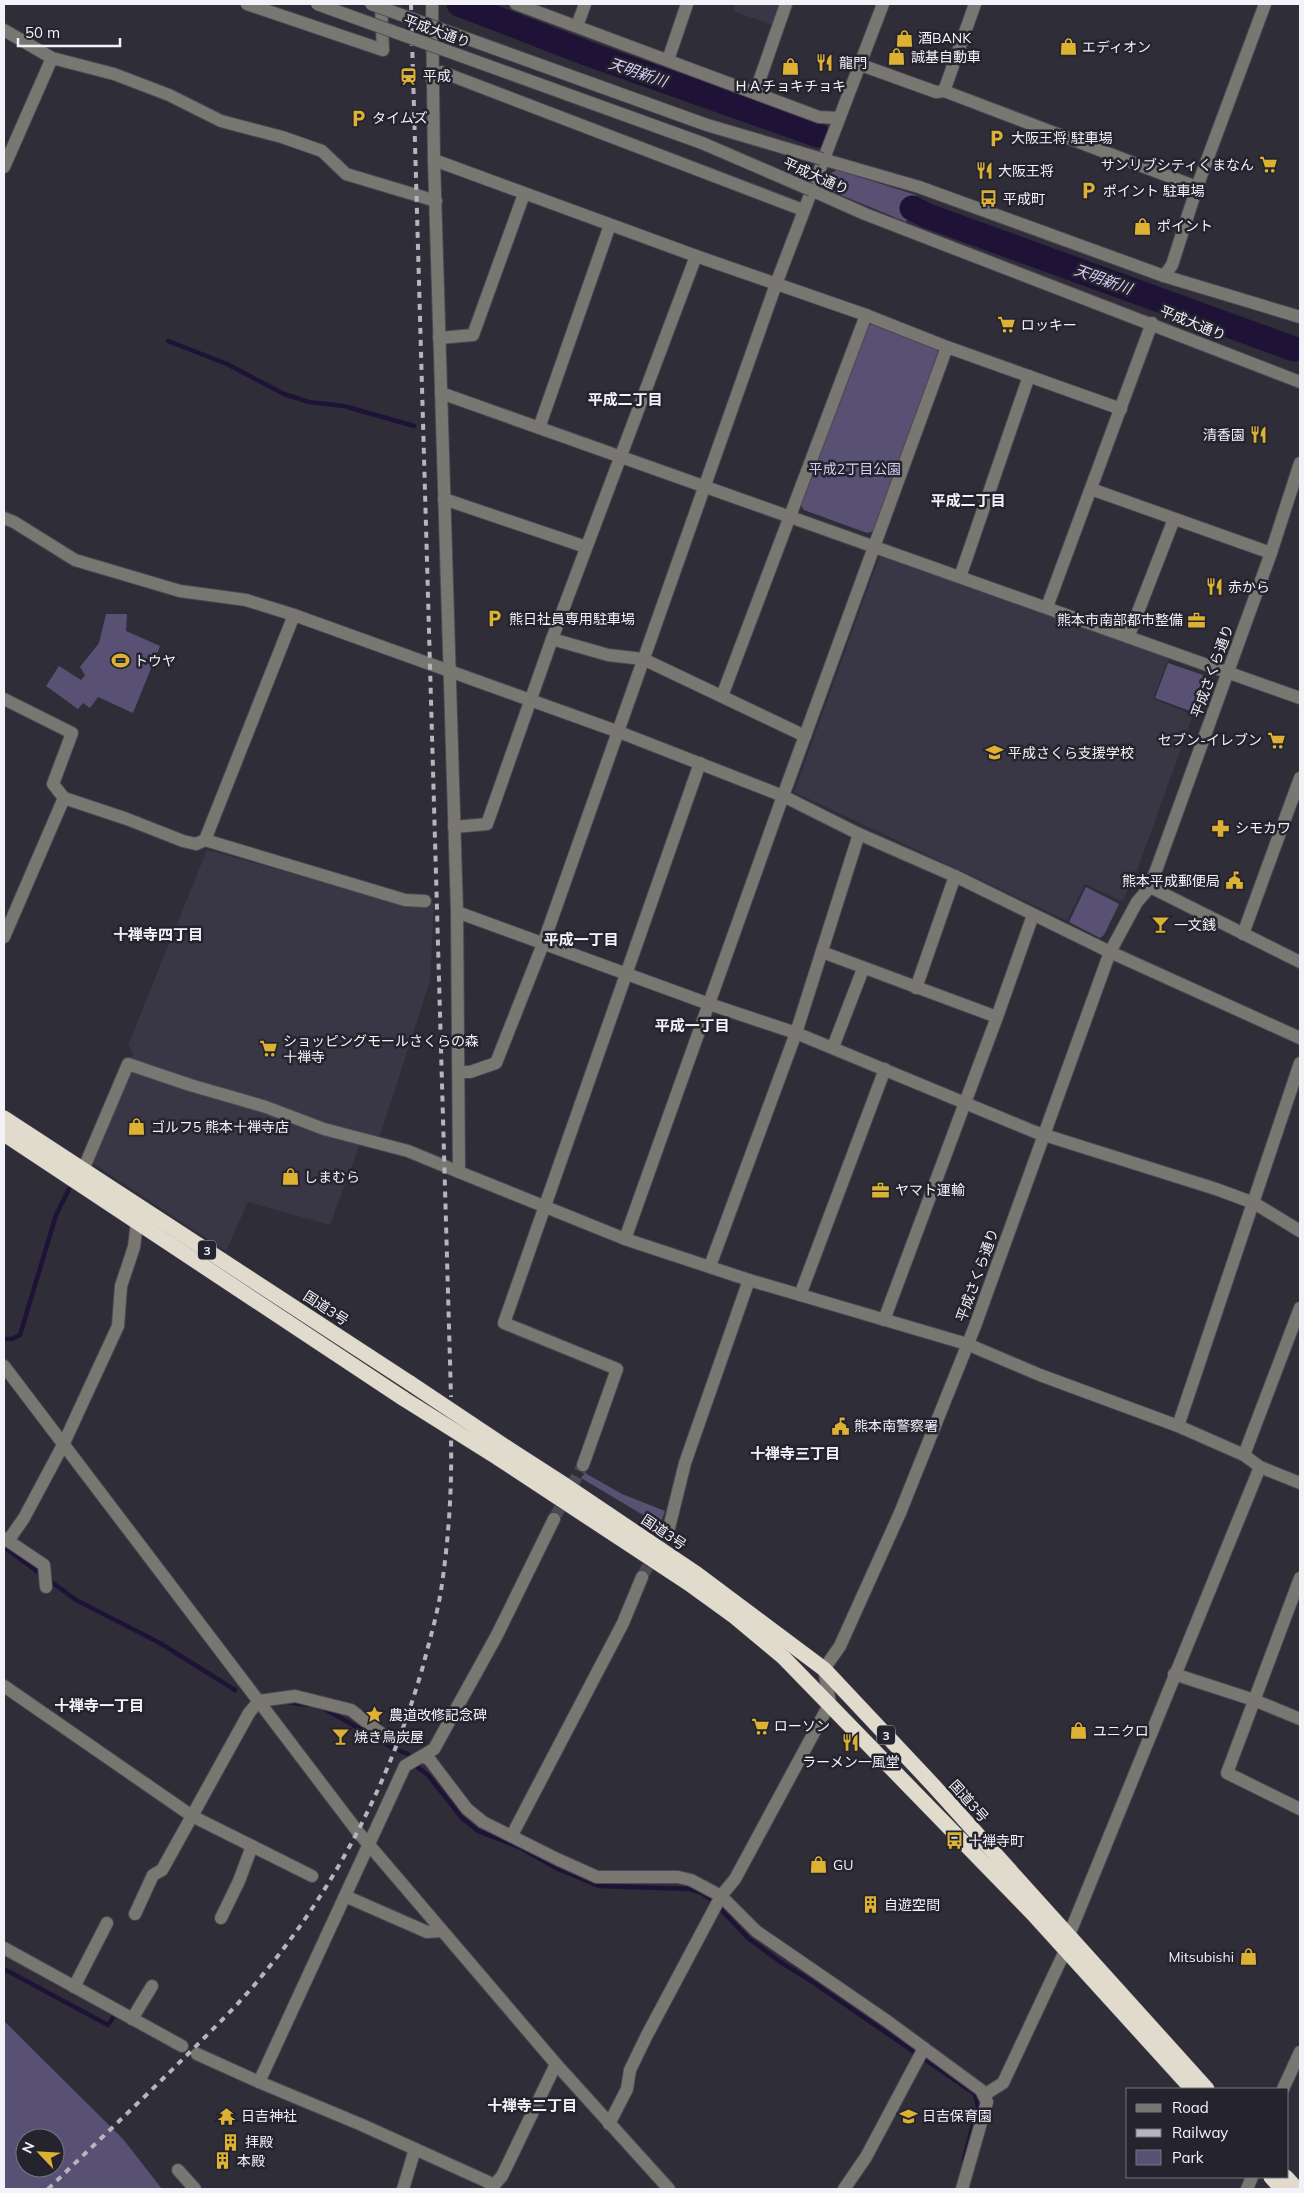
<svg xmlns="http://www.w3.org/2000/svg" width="1304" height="2193" font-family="Mulish,'Noto Sans JP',sans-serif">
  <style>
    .built { fill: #393646 }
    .green { fill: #595173; fill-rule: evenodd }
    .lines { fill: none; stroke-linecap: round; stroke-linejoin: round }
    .stream { stroke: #1e1337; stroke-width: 4.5 }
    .river { stroke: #1e1337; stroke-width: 25 }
    .minor-tunnel { stroke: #4c4b54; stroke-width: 12; stroke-dasharray: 12 6; stroke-linecap: butt }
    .minor-casing { stroke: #4a4952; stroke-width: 14 }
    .highway-casing { stroke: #4a4952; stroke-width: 16 }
    .minor { stroke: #797772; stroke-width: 12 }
    .highway { stroke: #e1dbce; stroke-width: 15 }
    .rail { stroke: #b6b4bc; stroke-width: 4; stroke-dasharray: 6 6; stroke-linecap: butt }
    .minor-bridge-casing { stroke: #4a4952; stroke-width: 14; stroke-linecap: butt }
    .highway-bridge-casing { stroke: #4a4952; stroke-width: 16; stroke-linecap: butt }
    .minor-bridge { stroke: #797772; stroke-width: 12 }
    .highway-bridge { stroke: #e1dbce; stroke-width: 15 }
    .labels { text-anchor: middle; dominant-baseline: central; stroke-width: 5; stroke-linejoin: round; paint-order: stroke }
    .shield { fill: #25232d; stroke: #b5b4bc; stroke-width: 1 }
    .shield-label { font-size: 12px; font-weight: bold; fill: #f3f2f9 }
    .street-label { font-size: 14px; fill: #f3f2f9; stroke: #25232d }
    .poi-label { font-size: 14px; fill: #f3f2f9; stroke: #25232d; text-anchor: start }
    .park-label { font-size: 14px; fill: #d3cbf5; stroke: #25232d }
    .water-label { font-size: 15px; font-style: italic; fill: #d7cff8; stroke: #25232d }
    .neighbourhood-label { font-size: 15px; font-weight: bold; fill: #f3f2f9; stroke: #25232d }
  </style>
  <rect width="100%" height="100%" fill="#2f2d37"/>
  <g class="built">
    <polygon points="735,4 786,4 778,27 733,11"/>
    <polygon points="880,555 1169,657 1153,699 1193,715 1134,879 1122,901 1085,884 1067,921 794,792"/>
    <polygon points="207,850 399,903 434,903 430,981 380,1136 361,1141 330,1225 248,1202 226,1251 92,1163 133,1054 128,1045"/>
  </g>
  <g class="green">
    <polygon points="837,170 916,195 906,222 829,190 825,180 827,175"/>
    <polygon points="873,324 936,347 938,353 874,531 867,533 804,510 801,505 865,327"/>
    <polygon points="106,614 127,614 126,631 160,646 133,713 98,697 90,708 83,703 78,709 46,686 59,666 81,680 85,675 80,667 99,643"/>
    <polygon points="1168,663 1203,675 1204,680 1193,712 1155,698"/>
    <polygon points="1086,887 1119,904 1104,935 1100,938 1069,922"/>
    <polygon points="585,1473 622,1494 665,1511 660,1525 581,1478"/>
    <path d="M4,2021L123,2139L162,2189H4ZM25,2138H55V2168H25Z"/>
  </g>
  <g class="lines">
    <g class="stream">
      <polyline points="168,341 227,364 284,394 309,402 344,406 414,426"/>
      <polyline points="4,1339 12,1339 20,1335 56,1215 69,1189"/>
      <polyline points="4,1547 76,1600 160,1643 235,1690"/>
      <polyline points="288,1702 307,1705"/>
      <polyline points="325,1709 393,1748"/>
      <polyline points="400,1751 408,1754 417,1767 428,1775 462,1818 478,1831 521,1848 556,1868 599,1886 690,1889 703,1894 713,1901 748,1938 779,1961 811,1981 975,2094 978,2106 964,2159"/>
      <polyline points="4,1969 108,2025 117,2012"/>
    </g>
    <g class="river">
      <polyline points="459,4 586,53 818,135"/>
      <polyline points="912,208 928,216 1294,349"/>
    </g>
    <g class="minor-tunnel">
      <polyline points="554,1519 583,1465"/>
      <polyline points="642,1577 669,1528"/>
    </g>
    <defs>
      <g id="minor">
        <polyline points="247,4 383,50 381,4"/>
        <polyline points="432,4 434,160 457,912 459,1172 625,1239 749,1280 967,1344 1040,1375 1178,1426 1244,1455 1260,1467 1300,1483"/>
        <polyline points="516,4 819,117 838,118"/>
        <polyline points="577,26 585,4"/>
        <polyline points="4,30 52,58 114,74 169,95 221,121 282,137 322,151 346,174 436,201"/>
        <polyline points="668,60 687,4"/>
        <polyline points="861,65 936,92 944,91 1197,187"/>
        <polyline points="432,80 442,72 803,210"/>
        <polyline points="944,91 975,4"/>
        <polyline points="755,93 786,4"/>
        <polyline points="822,159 919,187 1164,276 1300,317"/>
        <polyline points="434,160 696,256 866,315 947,347 1121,409"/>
        <polyline points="4,167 52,58"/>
        <polyline points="811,190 865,214 1300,382"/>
        <polyline points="1164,276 1172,265 1197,187 1265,4"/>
        <polyline points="439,338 473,335 524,194"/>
        <polyline points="441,393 1300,698"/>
        <polyline points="539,428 610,225"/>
        <polyline points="1091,489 1271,553"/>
        <polyline points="444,499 586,547"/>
        <polyline points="4,518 14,522 75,560 180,591 246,600 294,615 619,732 783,796 859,834 957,877 1110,952 1300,1038"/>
        <polyline points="960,577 1029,376"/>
        <polyline points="1047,607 1152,323"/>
        <polyline points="1129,635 1174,519"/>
        <polyline points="552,639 608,655 643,659 805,736"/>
        <polyline points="722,696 866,315"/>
        <polyline points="4,699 72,733 53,784 64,798"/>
        <polyline points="454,827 487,824 552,639 696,256"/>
        <polyline points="205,840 405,900 425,901"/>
        <polyline points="1150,887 1300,962"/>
        <polyline points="457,912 709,1004 796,1033 1035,1132 1216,1189 1254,1203 1300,1231"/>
        <polyline points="1243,934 1300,778"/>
        <polyline points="4,937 64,798 127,819 183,841 196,844 205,840 294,615"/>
        <polyline points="822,952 997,1017"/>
        <polyline points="916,988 955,876"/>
        <polyline points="833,1047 863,969"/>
        <polyline points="460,1072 470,1072 496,1063 543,944 776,284 883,4"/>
        <polyline points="83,1170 128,1064 190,1085 266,1107 324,1129 408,1151 459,1172"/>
        <polyline points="625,1239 783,796 947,347"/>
        <polyline points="710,1266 796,1033 859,834"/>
        <polyline points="800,1295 885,1069"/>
        <polyline points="884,1320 997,1017 1033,915"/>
        <polyline points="4,1366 358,1832 556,2064 669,2189"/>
        <polyline points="1178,1426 1300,1063"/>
        <polyline points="1244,1455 1300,1308"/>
        <polyline points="583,1465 617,1369 504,1323 700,763"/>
        <polyline points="669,1528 685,1463 749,1280"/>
        <polyline points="4,1538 44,1565 46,1587"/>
        <polyline points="8,1541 24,1518 63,1445 118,1326 121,1286 134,1247 137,1222"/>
        <polyline points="1300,1578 1227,1773 1300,1809"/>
        <polyline points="1174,1674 1254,1700 1300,1719"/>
        <polyline points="4,1686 192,1816 249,1713 259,1701 295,1696 351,1710 386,1737"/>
        <polyline points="423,1757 429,1759 467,1809 483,1822 557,1859 597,1877 678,1877 691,1880 721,1896 756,1931 887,2021 981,2090 987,2102 962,2189"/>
        <polyline points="512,1835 623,1623 642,1577"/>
        <polyline points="345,1896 427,1932 442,1931"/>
        <polyline points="135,1914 153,1875 162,1870 192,1816 312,1876"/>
        <polyline points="221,1918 239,1881 252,1846"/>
        <polyline points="1069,1935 1260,1467"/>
        <polyline points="4,1948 182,2046"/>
        <polyline points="74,1987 107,1923"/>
        <polyline points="132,2019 152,1986"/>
        <polyline points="197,2054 259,2082 405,1766 434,1749 497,1635 554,1519"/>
        <polyline points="259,2082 362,2125 488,2182 494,2189"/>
        <polyline points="1283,2089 1300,2052"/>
        <polyline points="984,2095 1003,2083 1065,1951"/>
        <polyline points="609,2124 627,2089 630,2070 647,2035 721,1896 735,1879 830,1703 824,1669 840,1646 900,1513 975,1326 1110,952 1137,902 1150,887 1271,553 1300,463"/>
        <polyline points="178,2170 195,2189"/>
        <polyline points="493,2186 502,2176 556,2064"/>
        <polyline points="403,2189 415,2149"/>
        <polyline points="844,2189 866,2157 924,2048"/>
        <polyline points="1247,2189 1252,2177"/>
      </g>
      <g id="highway">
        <polyline points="4,1118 410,1383"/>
        <polyline points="4,1134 404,1399"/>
        <polyline points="506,1447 565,1485 697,1574 824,1669 933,1785 1207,2089"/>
        <polyline points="498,1458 688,1583 735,1617 783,1657 1033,1914 1192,2089"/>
        <polyline points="1271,2177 1282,2189"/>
        <polyline points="1286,2177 1297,2189"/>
      </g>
    </defs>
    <use href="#minor" class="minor-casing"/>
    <use href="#highway" class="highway-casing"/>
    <use href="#minor" class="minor"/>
    <use href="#highway" class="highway"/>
    <g class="rail">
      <polyline points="411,4 451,1397"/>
      <path d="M48,2189C96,2143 145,2097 192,2050C217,2025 243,2000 265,1972C339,1882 391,1778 423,1666C430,1639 438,1612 442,1584C449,1535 452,1487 451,1438"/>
    </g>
    <defs>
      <g id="minor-bridge">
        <polyline points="317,4 702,143 811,190"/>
        <polyline points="371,4 707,125 822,159"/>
      </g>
      <g id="highway-bridge">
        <polyline points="410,1383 506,1447"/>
        <polyline points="404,1399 498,1458"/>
      </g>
    </defs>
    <use href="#minor-bridge" class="minor-bridge-casing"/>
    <use href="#highway-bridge" class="highway-bridge-casing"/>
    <use href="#minor-bridge" class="minor-bridge"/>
    <use href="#highway-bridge" class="highway-bridge"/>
  </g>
  <defs>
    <symbol id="shop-bare" viewBox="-9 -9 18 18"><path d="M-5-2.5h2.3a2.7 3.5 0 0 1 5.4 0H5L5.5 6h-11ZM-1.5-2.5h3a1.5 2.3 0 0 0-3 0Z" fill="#ddb233" stroke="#25232d" stroke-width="2.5" paint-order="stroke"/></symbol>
    <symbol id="restaurant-bare" viewBox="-9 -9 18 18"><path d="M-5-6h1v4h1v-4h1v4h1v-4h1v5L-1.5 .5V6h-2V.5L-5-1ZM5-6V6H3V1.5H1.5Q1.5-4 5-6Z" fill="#ddb233" stroke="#25232d" stroke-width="2.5" paint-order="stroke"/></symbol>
    <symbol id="station-bare" viewBox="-9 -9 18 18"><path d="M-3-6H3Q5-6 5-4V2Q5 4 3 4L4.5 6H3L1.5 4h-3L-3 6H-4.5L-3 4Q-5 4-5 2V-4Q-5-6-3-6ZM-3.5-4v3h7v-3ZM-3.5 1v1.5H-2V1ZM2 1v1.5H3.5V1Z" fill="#ddb233" stroke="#25232d" stroke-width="2.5" paint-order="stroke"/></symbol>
    <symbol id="parking-bare" viewBox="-9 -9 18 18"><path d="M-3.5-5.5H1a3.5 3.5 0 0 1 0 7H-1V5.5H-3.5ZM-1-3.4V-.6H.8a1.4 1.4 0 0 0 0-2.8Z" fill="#ddb233" stroke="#25232d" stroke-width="2.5" paint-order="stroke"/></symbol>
    <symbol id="supermarket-bare" viewBox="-9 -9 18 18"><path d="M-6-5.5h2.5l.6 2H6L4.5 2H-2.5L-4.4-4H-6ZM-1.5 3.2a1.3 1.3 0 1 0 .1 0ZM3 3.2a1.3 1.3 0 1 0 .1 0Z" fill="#ddb233" stroke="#25232d" stroke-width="2.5" paint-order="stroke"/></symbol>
    <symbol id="bus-bare" viewBox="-9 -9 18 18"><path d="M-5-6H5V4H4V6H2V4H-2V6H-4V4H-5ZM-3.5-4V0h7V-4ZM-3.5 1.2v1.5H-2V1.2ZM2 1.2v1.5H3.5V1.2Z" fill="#ddb233" stroke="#25232d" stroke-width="2.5" paint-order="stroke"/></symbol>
    <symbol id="office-bare" viewBox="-9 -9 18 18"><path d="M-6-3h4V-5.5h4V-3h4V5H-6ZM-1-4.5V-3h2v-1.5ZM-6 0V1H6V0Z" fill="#ddb233" stroke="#25232d" stroke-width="2.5" paint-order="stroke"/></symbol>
    <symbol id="stadium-bare" viewBox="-9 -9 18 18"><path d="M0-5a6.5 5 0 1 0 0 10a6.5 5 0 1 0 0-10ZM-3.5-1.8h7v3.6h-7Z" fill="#ddb233" stroke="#25232d" stroke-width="2.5" paint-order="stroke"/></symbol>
    <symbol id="school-bare" viewBox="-9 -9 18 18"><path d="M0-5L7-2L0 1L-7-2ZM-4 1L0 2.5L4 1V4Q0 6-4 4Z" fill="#ddb233" stroke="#25232d" stroke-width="2.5" paint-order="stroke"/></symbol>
    <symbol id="pharmacy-bare" viewBox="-9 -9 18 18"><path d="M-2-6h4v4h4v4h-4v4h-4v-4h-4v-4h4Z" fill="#ddb233" stroke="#25232d" stroke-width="2.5" paint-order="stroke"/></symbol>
    <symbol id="civic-bare" viewBox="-9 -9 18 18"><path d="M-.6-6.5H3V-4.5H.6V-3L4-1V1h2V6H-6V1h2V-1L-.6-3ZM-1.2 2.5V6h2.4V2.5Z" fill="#ddb233" stroke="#25232d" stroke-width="2.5" paint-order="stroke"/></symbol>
    <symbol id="bar-bare" viewBox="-9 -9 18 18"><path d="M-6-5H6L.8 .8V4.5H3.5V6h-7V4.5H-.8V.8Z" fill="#ddb233" stroke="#25232d" stroke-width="2.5" paint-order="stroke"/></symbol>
    <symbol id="sight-bare" viewBox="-9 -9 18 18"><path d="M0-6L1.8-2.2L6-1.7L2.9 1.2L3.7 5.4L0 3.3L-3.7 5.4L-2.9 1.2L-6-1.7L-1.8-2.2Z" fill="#ddb233" stroke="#25232d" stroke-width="2.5" paint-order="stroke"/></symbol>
    <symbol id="building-bare" viewBox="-9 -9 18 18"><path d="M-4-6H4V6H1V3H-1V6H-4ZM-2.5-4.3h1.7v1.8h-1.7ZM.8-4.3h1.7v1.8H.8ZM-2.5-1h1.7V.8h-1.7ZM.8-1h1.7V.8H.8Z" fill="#ddb233" stroke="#25232d" stroke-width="2.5" paint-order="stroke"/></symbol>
    <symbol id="temple-bare" viewBox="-9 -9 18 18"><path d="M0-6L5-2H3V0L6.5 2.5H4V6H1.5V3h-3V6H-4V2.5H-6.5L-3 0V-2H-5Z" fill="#ddb233" stroke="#25232d" stroke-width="2.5" paint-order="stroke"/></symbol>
  </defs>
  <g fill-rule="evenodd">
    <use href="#shop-bare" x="892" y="26" width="25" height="25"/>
    <use href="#shop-bare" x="1056" y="34" width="25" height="25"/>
    <use href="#shop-bare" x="884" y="44" width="25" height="25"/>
    <use href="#restaurant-bare" x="812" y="50" width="25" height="25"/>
    <use href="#shop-bare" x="778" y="54" width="25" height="25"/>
    <use href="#station-bare" x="396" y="64" width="25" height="25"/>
    <use href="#parking-bare" x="346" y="106" width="25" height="25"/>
    <use href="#parking-bare" x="984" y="126" width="25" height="25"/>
    <use href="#supermarket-bare" x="1256" y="152" width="25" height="25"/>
    <use href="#restaurant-bare" x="972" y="158" width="25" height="25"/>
    <use href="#parking-bare" x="1076" y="178" width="25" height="25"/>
    <use href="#bus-bare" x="976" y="186" width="25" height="25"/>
    <use href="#shop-bare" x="1130" y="214" width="25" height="25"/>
    <use href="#supermarket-bare" x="994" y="312" width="25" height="25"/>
    <use href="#restaurant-bare" x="1246" y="422" width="25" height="25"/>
    <use href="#restaurant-bare" x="1202" y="574" width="25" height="25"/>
    <use href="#parking-bare" x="482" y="606" width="25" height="25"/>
    <use href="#office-bare" x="1184" y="608" width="25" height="25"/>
    <use href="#stadium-bare" x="108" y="648" width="25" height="25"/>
    <use href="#supermarket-bare" x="1264" y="728" width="25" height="25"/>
    <use href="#school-bare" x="982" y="740" width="25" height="25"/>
    <use href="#pharmacy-bare" x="1208" y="816" width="25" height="25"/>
    <use href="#civic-bare" x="1222" y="868" width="25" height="25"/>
    <use href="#bar-bare" x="1148" y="912" width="25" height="25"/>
    <use href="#supermarket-bare" x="256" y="1036" width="25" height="25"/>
    <use href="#shop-bare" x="124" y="1114" width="25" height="25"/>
    <use href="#shop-bare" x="278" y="1164" width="25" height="25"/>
    <use href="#office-bare" x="868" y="1178" width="25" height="25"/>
    <use href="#civic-bare" x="828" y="1414" width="25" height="25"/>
    <use href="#sight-bare" x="362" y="1702" width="25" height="25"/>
    <use href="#supermarket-bare" x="748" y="1714" width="25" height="25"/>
    <use href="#shop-bare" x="1066" y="1718" width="25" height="25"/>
    <use href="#bar-bare" x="328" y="1724" width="25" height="25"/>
    <use href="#restaurant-bare" x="838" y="1730" width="25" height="25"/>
    <use href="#bus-bare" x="942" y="1828" width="25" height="25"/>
    <use href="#shop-bare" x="806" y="1852" width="25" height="25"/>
    <use href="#building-bare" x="858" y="1892" width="25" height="25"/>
    <use href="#shop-bare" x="1236" y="1944" width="25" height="25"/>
    <use href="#temple-bare" x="214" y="2104" width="25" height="25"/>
    <use href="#school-bare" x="896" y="2104" width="25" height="25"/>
    <use href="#building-bare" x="218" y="2130" width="25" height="25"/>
    <use href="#building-bare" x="210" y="2148" width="25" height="25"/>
  </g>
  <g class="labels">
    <g class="shield">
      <rect x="198" y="1240.5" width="18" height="19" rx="4"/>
      <rect x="877" y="1725.5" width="18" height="19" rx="4"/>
    </g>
    <g class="shield-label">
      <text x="207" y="1250">3</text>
      <text x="886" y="1735">3</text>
    </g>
    <g class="street-label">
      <text transform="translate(437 31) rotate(20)">平成大通り</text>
      <text transform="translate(816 176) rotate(24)">平成大通り</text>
      <text transform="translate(1193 323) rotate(22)">平成大通り</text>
      <text transform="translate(1212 671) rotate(-70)">平成さくら通り</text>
      <text transform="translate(977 1275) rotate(-70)">平成さくら通り</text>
      <text transform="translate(326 1308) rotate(33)">国道3号</text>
      <text transform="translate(664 1532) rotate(34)">国道3号</text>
      <text transform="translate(969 1801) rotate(48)">国道3号</text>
    </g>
    <g class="poi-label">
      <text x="918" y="38">酒BANK</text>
      <text x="1082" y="47">エディオン</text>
      <text x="911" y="57">誠基自動車</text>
      <text x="839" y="63">龍門</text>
      <text x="423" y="76">平成</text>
      <text x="790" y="86" text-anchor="middle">ＨＡチョキチョキ</text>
      <text x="372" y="118">タイムズ</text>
      <text x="1011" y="138">大阪王将 駐車場</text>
      <text x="1254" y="165" text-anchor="end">サンリブシティくまなん</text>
      <text x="998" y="171">大阪王将</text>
      <text x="1103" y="191">ポイント 駐車場</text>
      <text x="1003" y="199">平成町</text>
      <text x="1157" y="226">ポイント</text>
      <text x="1021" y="325">ロッキー</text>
      <text x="1245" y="435" text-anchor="end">清香園</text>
      <text x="1228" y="587">赤から</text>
      <text x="509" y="619">熊日社員専用駐車場</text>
      <text x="1183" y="620" text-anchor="end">熊本市南部都市整備</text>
      <text x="134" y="661">トウヤ</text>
      <text x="1262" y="740" text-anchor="end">セブン-イレブン</text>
      <text x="1008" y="753">平成さくら支援学校</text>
      <text x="1235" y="828">シモカワ</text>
      <text x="1220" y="881" text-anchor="end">熊本平成郵便局</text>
      <text x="1174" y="925">一文銭</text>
      <text x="283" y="1041">ショッピングモールさくらの森<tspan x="283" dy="16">十禅寺</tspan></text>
      <text x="151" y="1127">ゴルフ5 熊本十禅寺店</text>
      <text x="304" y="1177">しまむら</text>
      <text x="895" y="1190">ヤマト運輸</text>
      <text x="854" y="1426">熊本南警察署</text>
      <text x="389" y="1715">農道改修記念碑</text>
      <text x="774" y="1726">ローソン</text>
      <text x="1093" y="1731">ユニクロ</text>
      <text x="354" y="1737">焼き鳥炭屋</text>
      <text x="851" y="1762" text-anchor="middle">ラーメン一風堂</text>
      <text x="968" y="1841">十禅寺町</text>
      <text x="833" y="1865">GU</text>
      <text x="884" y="1905">自遊空間</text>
      <text x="1234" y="1957" text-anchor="end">Mitsubishi</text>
      <text x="241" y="2116">日吉神社</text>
      <text x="922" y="2116">日吉保育園</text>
      <text x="245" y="2142">拝殿</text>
      <text x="237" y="2161">本殿</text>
    </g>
    <g class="park-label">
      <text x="855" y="469">平成2丁目公園</text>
    </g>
    <g class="water-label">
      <text transform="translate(638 72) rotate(19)">天明新川</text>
      <text transform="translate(1103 279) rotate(20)">天明新川</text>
    </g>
    <g class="neighbourhood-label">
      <text x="625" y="399">平成二丁目</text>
      <text x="968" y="500">平成二丁目</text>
      <text x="158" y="934">十禅寺四丁目</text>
      <text x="581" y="939">平成一丁目</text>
      <text x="692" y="1025">平成一丁目</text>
      <text x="795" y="1453">十禅寺三丁目</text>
      <text x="99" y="1705">十禅寺一丁目</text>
      <text x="532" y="2105">十禅寺二丁目</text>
    </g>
  </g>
  <rect width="1304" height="2193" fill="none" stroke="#f3f2f9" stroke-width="10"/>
  <rect x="1126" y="2088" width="162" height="90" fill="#25232d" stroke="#77767f"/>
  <rect x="1136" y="2104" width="25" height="8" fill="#797772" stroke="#77767f"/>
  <text x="1172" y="2113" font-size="15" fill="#f3f2f9">Road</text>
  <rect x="1136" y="2129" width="25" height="8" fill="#b6b4bc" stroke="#77767f"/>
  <text x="1172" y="2138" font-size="15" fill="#f3f2f9">Railway</text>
  <rect x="1136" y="2150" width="25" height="15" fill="#595173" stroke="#77767f"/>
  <text x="1172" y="2163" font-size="15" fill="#f3f2f9">Park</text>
  <g transform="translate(40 2153) rotate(295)"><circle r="24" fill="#25232d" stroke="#77767f"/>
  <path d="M0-4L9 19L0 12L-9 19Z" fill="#ddb233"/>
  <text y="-8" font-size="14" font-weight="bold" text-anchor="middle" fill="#f3f2f9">N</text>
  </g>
  <path d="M18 38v8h102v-8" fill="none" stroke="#f3f2f9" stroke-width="2.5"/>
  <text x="25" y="38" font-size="15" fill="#f3f2f9" stroke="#25232d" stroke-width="4" paint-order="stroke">50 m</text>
</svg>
